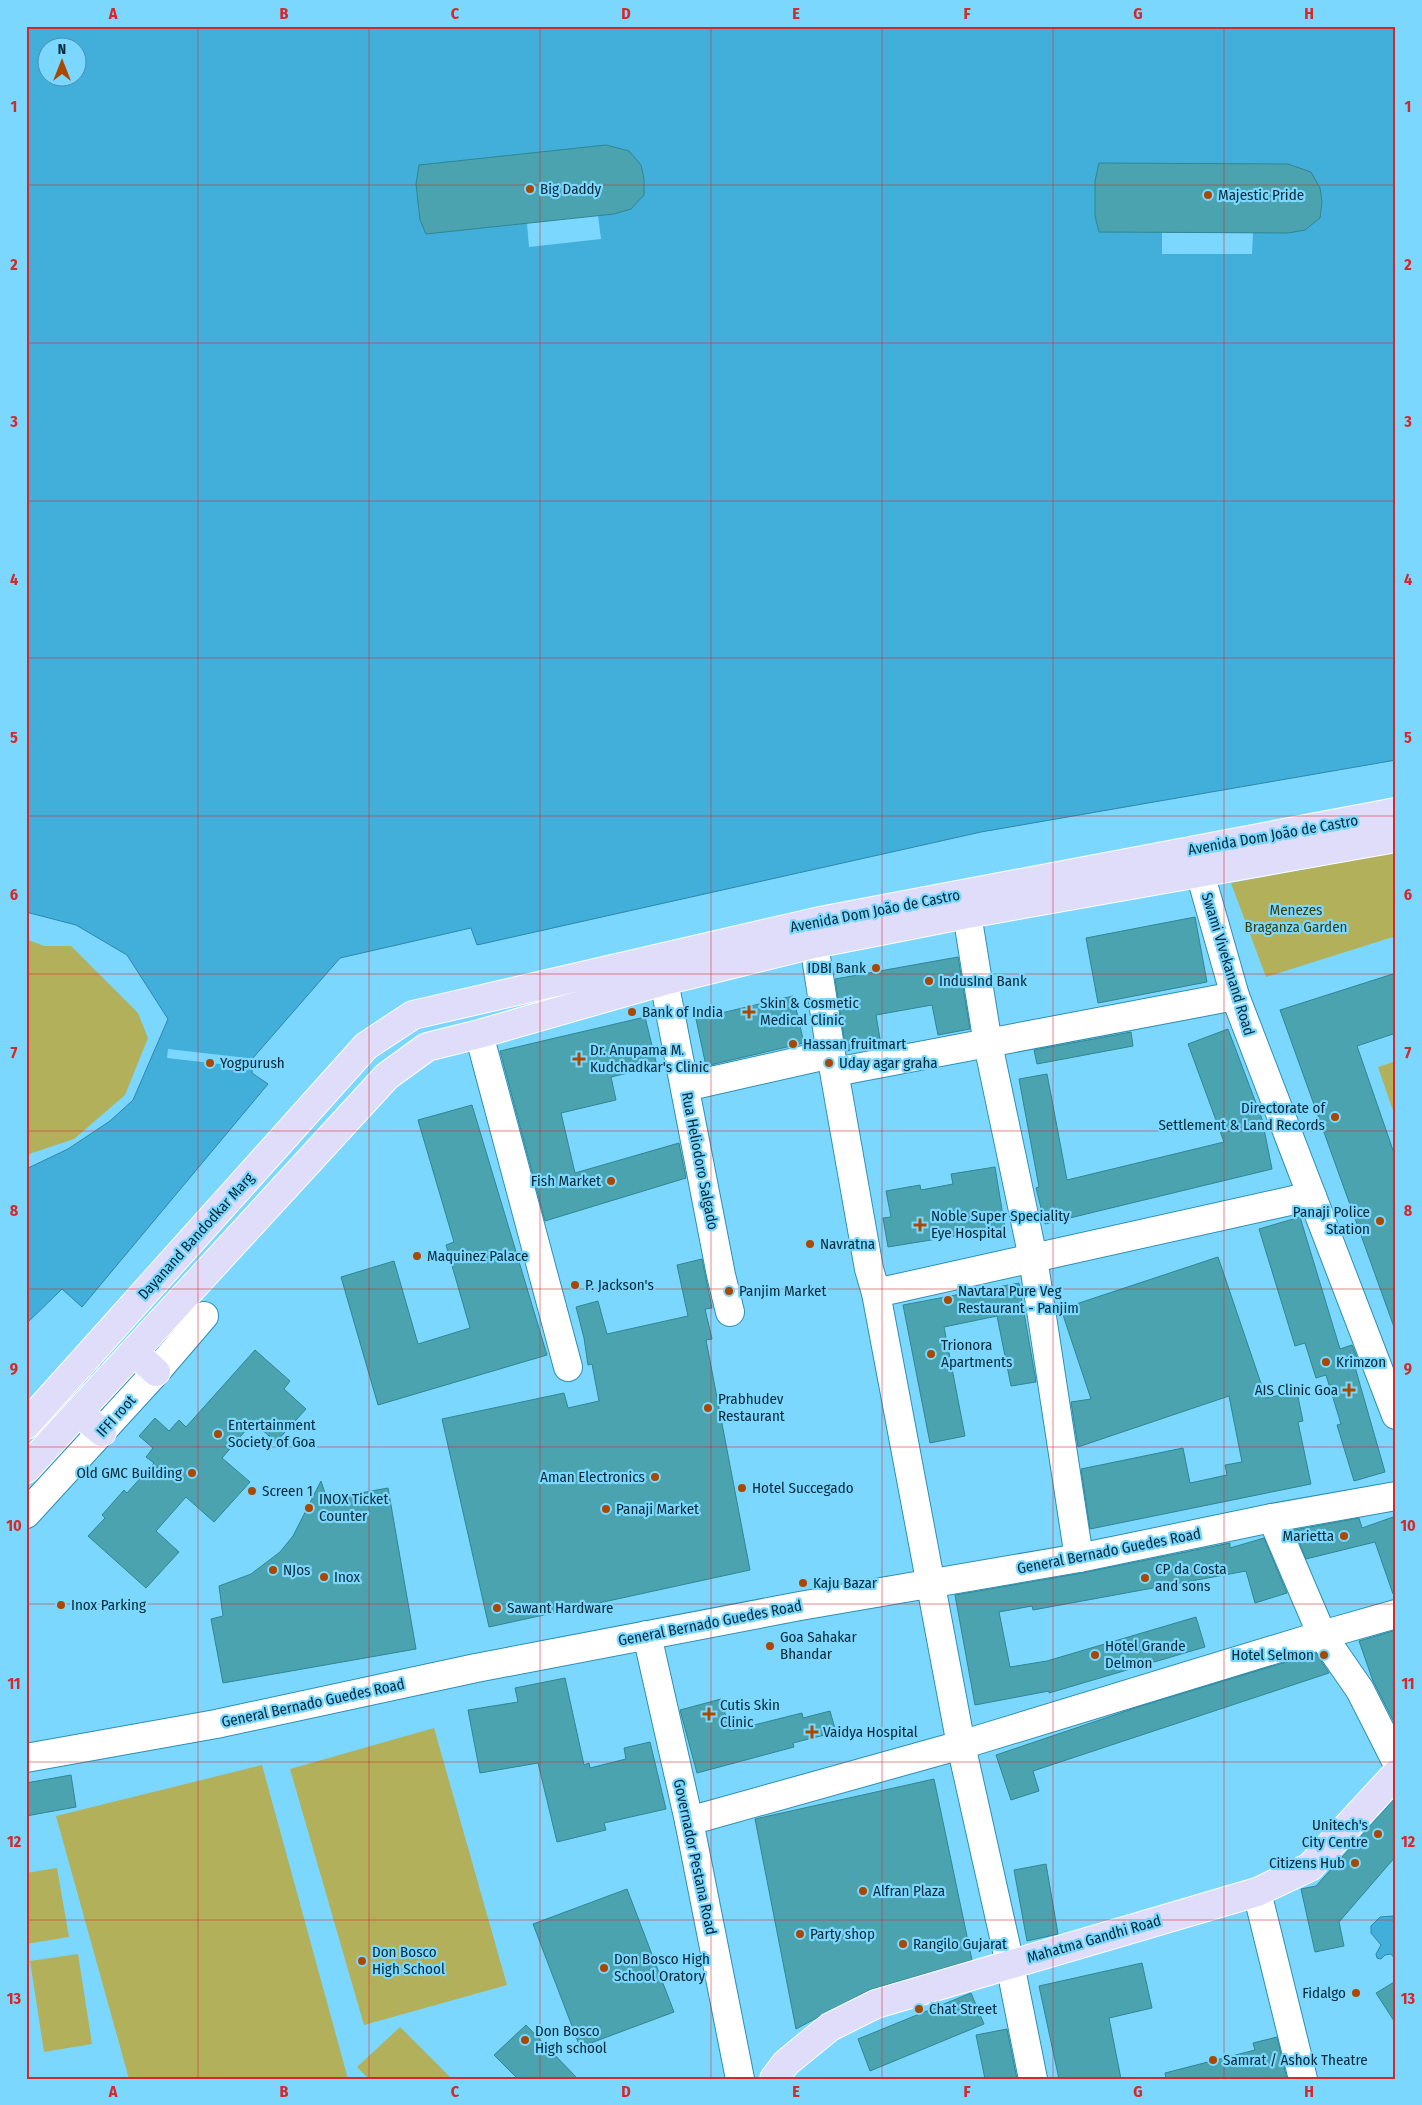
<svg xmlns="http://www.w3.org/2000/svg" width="1422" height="2105" font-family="'Fira Sans Condensed',sans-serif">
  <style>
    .green { fill: #b2b05a }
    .water { fill: #41afd9; stroke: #2e87a9; fill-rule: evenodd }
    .pier { fill: #7cd7fe }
    .building { fill: #4aa3af; stroke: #318692 }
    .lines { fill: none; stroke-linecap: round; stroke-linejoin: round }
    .minor-casing { stroke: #2e8fb3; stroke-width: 30 }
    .major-casing { stroke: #fff; stroke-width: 30 }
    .minor { stroke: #fff; stroke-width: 28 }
    .major { stroke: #dfddfa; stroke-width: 28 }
    .grid { fill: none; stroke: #d62828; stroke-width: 1; stroke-opacity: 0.55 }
    .poi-dot { fill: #a94800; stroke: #7cd7fe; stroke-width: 2 }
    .labels { text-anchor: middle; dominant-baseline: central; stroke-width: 4.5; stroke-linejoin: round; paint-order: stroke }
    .poi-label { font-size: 15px; fill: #002938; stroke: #7cd7fe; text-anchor: start }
    .street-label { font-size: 15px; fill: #002938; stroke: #7cd7fe }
    .park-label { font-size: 15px; fill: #3e3c07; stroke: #7cd7fe }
    .neatline { fill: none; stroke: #d62828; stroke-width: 2 }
    .grid-label { font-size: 16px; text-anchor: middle; font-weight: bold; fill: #d62828 }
  </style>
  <rect width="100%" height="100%" fill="#7cd7fe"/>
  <g class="green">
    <polygon points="1396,852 1396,936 1266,977 1231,883"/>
    <polygon points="26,939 44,946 71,946 138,1013 148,1038 125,1095 74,1139 26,1155"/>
    <polygon points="1396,1061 1396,1119 1378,1067"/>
    <polygon points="434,1728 507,1985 364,2025 290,1769"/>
    <polygon points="262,1765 348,2079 129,2079 56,1816"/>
    <polygon points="57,1868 69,1937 26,1944 26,1873"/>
    <polygon points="78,1954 92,2044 44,2052 30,1961"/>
    <polygon points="400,2027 452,2079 369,2079 357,2067"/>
  </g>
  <g class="water">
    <path d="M26,26H1396V760L981,832L477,945L471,928L340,958L253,1058L252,1073L268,1084L82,1307L62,1289L26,1324V1169L68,1149L110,1121L133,1100L168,1019L127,955L76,925L26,912ZM48,48H78V78H48Z"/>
    <polygon points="1393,1916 1396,1919 1396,1960 1391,1954 1385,1955 1381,1959 1377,1958 1376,1954 1381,1945 1371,1933 1371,1926 1380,1917"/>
  </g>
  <g class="pier">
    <polygon points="598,215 601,239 529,247 527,223"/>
    <polygon points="1162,232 1253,233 1252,254 1162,254"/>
    <polygon points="168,1049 256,1059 255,1068 167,1058"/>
  </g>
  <g class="building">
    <polygon points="606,145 629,151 641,165 644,179 644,195 631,209 614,214 426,234 420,220 416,184 419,165"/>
    <polygon points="1099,163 1288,164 1311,172 1320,188 1322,202 1320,218 1305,230 1288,233 1099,232 1095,216 1095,181"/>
    <polygon points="1195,917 1207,982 1098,1003 1086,938"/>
    <polygon points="958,957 970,1029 938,1035 932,1005 876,1015 881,1045 846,1051 835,979"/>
    <polygon points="1396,973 1396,1033 1357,1046 1396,1159 1396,1327 1394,1327 1280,1010"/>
    <polygon points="793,996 804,1043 706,1066 696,1019"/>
    <polygon points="645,1017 657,1066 611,1077 616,1100 561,1113 575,1173 679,1143 686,1178 545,1221 500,1051"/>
    <polygon points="1228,1029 1262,1119 1272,1169 1045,1224 1036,1188 1039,1187 1019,1079 1047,1074 1067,1180 1224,1142 1188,1044"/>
    <polygon points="1131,1032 1133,1046 1037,1064 1034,1050"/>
    <polygon points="472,1105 547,1355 378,1405 341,1277 394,1261 418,1344 470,1328 446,1245 454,1242 418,1120"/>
    <polygon points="995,1167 1005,1228 888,1247 883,1218 891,1217 886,1191 920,1185 921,1190 953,1184 951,1174"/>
    <polygon points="1300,1217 1340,1349 1352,1345 1356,1355 1359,1365 1355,1367 1385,1472 1354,1481 1337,1425 1341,1424 1326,1375 1316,1378 1305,1343 1295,1346 1259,1229"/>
    <polygon points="1218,1257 1266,1398 1297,1392 1303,1421 1298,1422 1311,1484 1090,1529 1081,1469 1183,1448 1190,1483 1227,1475 1225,1465 1242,1462 1229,1396 1078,1447 1071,1402 1091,1399 1061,1309"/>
    <polygon points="702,1259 712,1308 705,1309 712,1339 706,1340 750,1570 489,1627 442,1419 564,1393 568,1408 599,1401 592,1364 588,1365 584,1338 576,1307 598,1301 607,1334 688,1316 677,1265"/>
    <polygon points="1019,1283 1036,1382 1011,1386 997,1316 944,1327 965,1436 930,1443 903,1305"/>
    <polygon points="255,1350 290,1381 284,1389 306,1409 276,1442 253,1422 222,1458 250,1482 214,1522 186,1497 156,1531 179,1552 146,1588 88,1536 105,1518 102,1515 124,1490 127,1493 154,1463 146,1457 153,1448 139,1436 155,1418 169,1431 179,1420 186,1427"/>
    <polygon points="321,1481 327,1499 388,1488 416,1649 223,1683 211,1619 223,1616 219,1586 251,1574 280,1552 293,1536"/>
    <polygon points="1396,1516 1396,1594 1393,1594 1375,1542 1306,1559 1294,1530 1359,1518 1362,1528"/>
    <polygon points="1264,1538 1287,1593 1255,1603 1246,1571 1033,1610 1032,1606 999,1612 1010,1667 1047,1661 1196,1617 1205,1647 1049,1693 1049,1691 975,1705 955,1595 1082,1573 1230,1543 1230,1548"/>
    <polygon points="1396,1630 1396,1726 1373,1681 1359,1641"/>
    <polygon points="1316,1653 1329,1673 1033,1771 1039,1791 1011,1800 996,1755 1141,1706"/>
    <polygon points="565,1678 584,1765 589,1763 590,1768 626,1759 624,1748 650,1742 666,1809 604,1823 606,1830 557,1842 538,1763 480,1773 468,1710 518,1702 515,1688"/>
    <polygon points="721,1699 730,1731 802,1713 803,1718 830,1711 836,1732 793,1743 794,1747 697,1773 680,1710"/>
    <polygon points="71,1775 76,1807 26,1816 26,1783"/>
    <polygon points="934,1779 972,1960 869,1990 796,2029 755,1819"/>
    <polygon points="1396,1797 1396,1856 1339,1922 1344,1946 1315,1952 1301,1889 1316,1886"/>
    <polygon points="1046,1864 1058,1934 1027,1941 1014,1870"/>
    <polygon points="627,1889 674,2012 580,2047 533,1924"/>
    <polygon points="1142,1963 1152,2008 1109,2018 1121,2079 1059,2079 1039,1986"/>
    <polygon points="1396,1981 1396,2024 1376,1993"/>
    <polygon points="971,1993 984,2024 870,2071 858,2039"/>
    <polygon points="526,2025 548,2048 578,2079 518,2079 494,2055"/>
    <polygon points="1007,2029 1017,2079 985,2079 976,2035"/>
    <polygon points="1277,2037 1287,2079 1166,2079 1165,2073 1255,2050 1253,2043"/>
  </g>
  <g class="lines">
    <defs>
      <g id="minor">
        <polyline points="1190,851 1200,873 1235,996 1396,1415"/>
        <polyline points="967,914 988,1044 1033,1258 1079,1558"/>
        <polyline points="814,944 831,1054 869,1269 876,1293 961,1745 1010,1964 1033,2079"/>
        <polyline points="664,981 721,1275 730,1312"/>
        <polyline points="479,1034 568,1367"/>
        <polyline points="835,1072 1235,996"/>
        <polyline points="685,1087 831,1054"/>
        <polyline points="876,1293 1312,1196"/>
        <polyline points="26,1514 156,1372 204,1316"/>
        <polyline points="1272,1518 1322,1635 1360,1690 1396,1761"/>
        <polyline points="647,1635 689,1821 740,2079"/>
        <polyline points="26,1758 216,1724 476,1668 800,1606 1079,1558 1272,1518 1396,1496"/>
        <polyline points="689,1821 961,1745 1322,1635 1396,1614"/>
        <polyline points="1257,1892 1303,2079"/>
      </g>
      <g id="major">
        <polyline points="134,1352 156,1372"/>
        <polyline points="78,1412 102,1432"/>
        <polyline points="26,1425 366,1046 413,1015 820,921 1396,812"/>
        <polyline points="26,1469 387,1076 427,1047 479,1034 664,981 814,944 967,914 1396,838"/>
        <polyline points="774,2079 786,2063 830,2027 876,2004 1257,1892 1310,1867 1396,1774"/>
      </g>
    </defs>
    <use href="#minor" class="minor-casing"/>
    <use href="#major" class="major-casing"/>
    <use href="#minor" class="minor"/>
    <use href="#major" class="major"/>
  </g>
  <path class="grid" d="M198,26V2079M369,26V2079M540,26V2079M711,26V2079M882,26V2079M1053,26V2079M1224,26V2079M26,185H1396M26,343H1396M26,501H1396M26,658H1396M26,816H1396M26,974H1396M26,1131H1396M26,1289H1396M26,1447H1396M26,1604H1396M26,1762H1396M26,1920H1396"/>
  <g class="poi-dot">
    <circle cx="530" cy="189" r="5"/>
    <circle cx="1208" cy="195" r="5"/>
    <circle cx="876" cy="968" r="5"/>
    <circle cx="929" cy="981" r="5"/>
    <circle cx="632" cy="1012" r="5"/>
    <path d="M746.5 1004.5h5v5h5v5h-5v5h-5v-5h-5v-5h5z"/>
    <circle cx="793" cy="1044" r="5"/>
    <path d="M576.5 1051.5h5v5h5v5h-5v5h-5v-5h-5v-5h5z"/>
    <circle cx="210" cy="1063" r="5"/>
    <circle cx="829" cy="1063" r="5"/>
    <circle cx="1335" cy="1117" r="5"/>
    <circle cx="611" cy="1181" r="5"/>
    <circle cx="1380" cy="1221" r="5"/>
    <path d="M917.5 1217.5h5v5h5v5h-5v5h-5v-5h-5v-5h5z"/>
    <circle cx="810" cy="1244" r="5"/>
    <circle cx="417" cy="1256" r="5"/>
    <circle cx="575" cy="1285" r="5"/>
    <circle cx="729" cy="1291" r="5"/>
    <circle cx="948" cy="1300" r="5"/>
    <circle cx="931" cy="1354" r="5"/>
    <circle cx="1326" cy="1362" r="5"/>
    <path d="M1346.5 1382.5h5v5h5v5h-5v5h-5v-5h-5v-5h5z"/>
    <circle cx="708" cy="1408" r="5"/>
    <circle cx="218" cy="1434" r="5"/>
    <circle cx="192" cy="1473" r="5"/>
    <circle cx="655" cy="1477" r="5"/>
    <circle cx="742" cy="1488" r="5"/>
    <circle cx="252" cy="1491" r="5"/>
    <circle cx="309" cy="1508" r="5"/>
    <circle cx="606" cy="1509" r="5"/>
    <circle cx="1344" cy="1536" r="5"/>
    <circle cx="273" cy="1570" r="5"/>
    <circle cx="324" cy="1577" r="5"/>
    <circle cx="1145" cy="1578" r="5"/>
    <circle cx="803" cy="1583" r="5"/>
    <circle cx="61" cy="1605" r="5"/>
    <circle cx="497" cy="1608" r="5"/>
    <circle cx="770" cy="1646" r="5"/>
    <circle cx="1095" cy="1655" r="5"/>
    <circle cx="1324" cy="1655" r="5"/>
    <path d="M706.5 1706.5h5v5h5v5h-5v5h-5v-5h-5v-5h5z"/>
    <path d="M809.5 1724.5h5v5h5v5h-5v5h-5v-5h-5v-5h5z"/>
    <circle cx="1378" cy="1834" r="5"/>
    <circle cx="1355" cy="1863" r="5"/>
    <circle cx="863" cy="1891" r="5"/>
    <circle cx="800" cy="1934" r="5"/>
    <circle cx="903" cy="1944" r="5"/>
    <circle cx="362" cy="1961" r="5"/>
    <circle cx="604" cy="1968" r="5"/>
    <circle cx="1356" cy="1993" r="5"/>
    <circle cx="919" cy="2009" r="5"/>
    <circle cx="525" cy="2040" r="5"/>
    <circle cx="1213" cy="2060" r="5"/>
  </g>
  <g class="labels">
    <g class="poi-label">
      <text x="540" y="189">Big Daddy</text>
      <text x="1218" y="195">Majestic Pride</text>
      <text x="866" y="968" text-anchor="end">IDBI Bank</text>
      <text x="939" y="981">IndusInd Bank</text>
      <text x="760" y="1003">Skin &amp; Cosmetic<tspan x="760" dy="17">Medical Clinic</tspan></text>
      <text x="642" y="1012">Bank of India</text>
      <text x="803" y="1044">Hassan fruitmart</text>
      <text x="590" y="1050">Dr. Anupama M.<tspan x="590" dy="17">Kudchadkar's Clinic</tspan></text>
      <text x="220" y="1063">Yogpurush</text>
      <text x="839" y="1063">Uday agar graha</text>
      <text x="1325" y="1108" text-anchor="end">Directorate of<tspan x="1325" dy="17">Settlement &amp; Land Records</tspan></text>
      <text x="601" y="1181" text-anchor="end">Fish Market</text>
      <text x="1370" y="1212" text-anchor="end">Panaji Police<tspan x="1370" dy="17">Station</tspan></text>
      <text x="931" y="1216">Noble Super Speciality<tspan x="931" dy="17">Eye Hospital</tspan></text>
      <text x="820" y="1244">Navratna</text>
      <text x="427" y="1256">Maquinez Palace</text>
      <text x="585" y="1285">P. Jackson's</text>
      <text x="739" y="1291">Panjim Market</text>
      <text x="958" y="1291">Navtara Pure Veg<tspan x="958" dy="17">Restaurant - Panjim</tspan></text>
      <text x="941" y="1345">Trionora<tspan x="941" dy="17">Apartments</tspan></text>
      <text x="1336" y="1362">Krimzon</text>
      <text x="1338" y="1390" text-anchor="end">AIS Clinic Goa</text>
      <text x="718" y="1399">Prabhudev<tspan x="718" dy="17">Restaurant</tspan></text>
      <text x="228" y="1425">Entertainment<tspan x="228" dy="17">Society of Goa</tspan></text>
      <text x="182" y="1473" text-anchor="end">Old GMC Building</text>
      <text x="645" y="1477" text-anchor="end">Aman Electronics</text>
      <text x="752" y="1488">Hotel Succegado</text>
      <text x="262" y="1491">Screen 1</text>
      <text x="319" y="1499">INOX Ticket<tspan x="319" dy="17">Counter</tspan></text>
      <text x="616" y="1509">Panaji Market</text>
      <text x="1334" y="1536" text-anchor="end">Marietta</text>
      <text x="1155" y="1569">CP da Costa<tspan x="1155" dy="17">and sons</tspan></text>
      <text x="283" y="1570">NJos</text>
      <text x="334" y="1577">Inox</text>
      <text x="813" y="1583">Kaju Bazar</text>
      <text x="71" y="1605">Inox Parking</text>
      <text x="507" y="1608">Sawant Hardware</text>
      <text x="780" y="1637">Goa Sahakar<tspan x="780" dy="17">Bhandar</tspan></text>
      <text x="1105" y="1646">Hotel Grande<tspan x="1105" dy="17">Delmon</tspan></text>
      <text x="1314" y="1655" text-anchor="end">Hotel Selmon</text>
      <text x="720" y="1705">Cutis Skin<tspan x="720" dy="17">Clinic</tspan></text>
      <text x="823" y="1732">Vaidya Hospital</text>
      <text x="1368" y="1825" text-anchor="end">Unitech's<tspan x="1368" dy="17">City Centre</tspan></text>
      <text x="1345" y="1863" text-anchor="end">Citizens Hub</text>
      <text x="873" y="1891">Alfran Plaza</text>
      <text x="810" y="1934">Party shop</text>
      <text x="913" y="1944">Rangilo Gujarat</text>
      <text x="372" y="1952">Don Bosco<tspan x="372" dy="17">High School</tspan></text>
      <text x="614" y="1959">Don Bosco High<tspan x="614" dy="17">School Oratory</tspan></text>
      <text x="1346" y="1993" text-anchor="end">Fidalgo</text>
      <text x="929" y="2009">Chat Street</text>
      <text x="535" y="2031">Don Bosco<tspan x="535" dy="17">High school</tspan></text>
      <text x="1223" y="2060">Samrat / Ashok Theatre</text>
    </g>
    <g class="street-label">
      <text transform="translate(1273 835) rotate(-10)">Avenida Dom João de Castro</text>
      <text transform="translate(875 911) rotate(-11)">Avenida Dom João de Castro</text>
      <text transform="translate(1228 964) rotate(73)">Swami Vivekanand Road</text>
      <text transform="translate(700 1161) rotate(79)">Rua Heliodoro Salgado</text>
      <text transform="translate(196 1236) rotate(-48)">Dayanand Bandodkar Marg</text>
      <text transform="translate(116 1416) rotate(-48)">IFFI root</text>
      <text transform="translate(1109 1551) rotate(-11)">General Bernado Guedes Road</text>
      <text transform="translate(710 1623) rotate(-11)">General Bernado Guedes Road</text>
      <text transform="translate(313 1703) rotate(-12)">General Bernado Guedes Road</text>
      <text transform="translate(695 1857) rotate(78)">Governador Pestana Road</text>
      <text transform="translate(1094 1939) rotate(-16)">Mahatma Gandhi Road</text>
    </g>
    <g class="park-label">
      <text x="1296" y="910">Menezes<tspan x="1296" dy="17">Braganza Garden</tspan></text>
    </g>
  </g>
  <rect width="1422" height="2105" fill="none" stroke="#7cd7fe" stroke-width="55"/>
  <g transform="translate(62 62)"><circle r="24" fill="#7cd7fe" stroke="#4a91af"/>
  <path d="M0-4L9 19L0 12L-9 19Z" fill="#a94800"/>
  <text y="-8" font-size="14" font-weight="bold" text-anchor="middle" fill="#002938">N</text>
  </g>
  <rect x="28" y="28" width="1366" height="2050" class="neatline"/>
  <g class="grid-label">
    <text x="113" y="19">A</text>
    <text x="284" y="19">B</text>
    <text x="455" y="19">C</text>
    <text x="626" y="19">D</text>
    <text x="796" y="19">E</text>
    <text x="967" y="19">F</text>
    <text x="1138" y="19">G</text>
    <text x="1309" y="19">H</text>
    <text x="14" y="112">1</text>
    <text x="1408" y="112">1</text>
    <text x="14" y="270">2</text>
    <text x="1408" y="270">2</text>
    <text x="14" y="427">3</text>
    <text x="1408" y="427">3</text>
    <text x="14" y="585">4</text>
    <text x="1408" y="585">4</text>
    <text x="14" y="743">5</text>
    <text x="1408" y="743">5</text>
    <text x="14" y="900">6</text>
    <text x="1408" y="900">6</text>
    <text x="14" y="1058">7</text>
    <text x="1408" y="1058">7</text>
    <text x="14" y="1216">8</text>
    <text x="1408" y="1216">8</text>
    <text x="14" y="1374">9</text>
    <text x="1408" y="1374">9</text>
    <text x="14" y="1531">10</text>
    <text x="1408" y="1531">10</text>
    <text x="14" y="1689">11</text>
    <text x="1408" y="1689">11</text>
    <text x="14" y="1847">12</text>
    <text x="1408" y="1847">12</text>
    <text x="14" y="2004">13</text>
    <text x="1408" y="2004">13</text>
    <text x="113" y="2097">A</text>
    <text x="284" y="2097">B</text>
    <text x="455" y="2097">C</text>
    <text x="626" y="2097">D</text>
    <text x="796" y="2097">E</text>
    <text x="967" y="2097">F</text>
    <text x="1138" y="2097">G</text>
    <text x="1309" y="2097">H</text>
  </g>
</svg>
